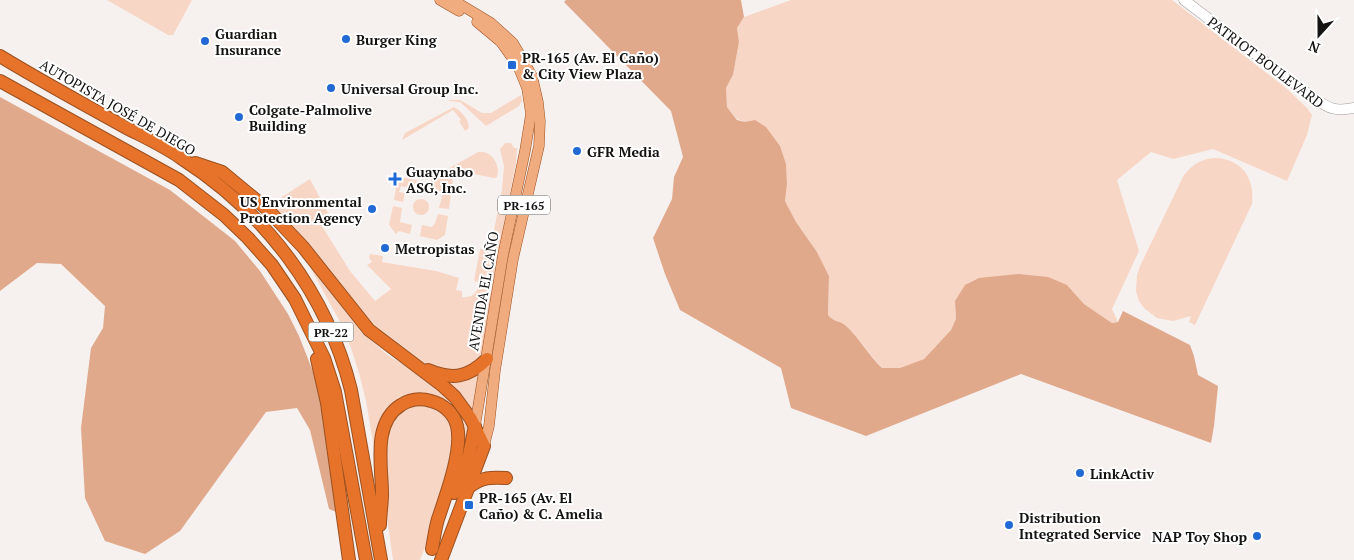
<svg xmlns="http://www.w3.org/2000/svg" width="1354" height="560" font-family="'PT Serif',serif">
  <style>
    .green { fill: #f8d6c5 }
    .forest { fill: #e0a98c }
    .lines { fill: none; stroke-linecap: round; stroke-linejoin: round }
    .secondary-casing { stroke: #a29e9c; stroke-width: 11 }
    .primary-casing { stroke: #9c5121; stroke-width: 11 }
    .highway-casing { stroke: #9c5121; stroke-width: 14 }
    .secondary { stroke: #fff; stroke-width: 10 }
    .primary { stroke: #f0ab7f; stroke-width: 10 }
    .highway { stroke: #e67329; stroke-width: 12 }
    .poi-dot { fill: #216ad5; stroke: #fff; stroke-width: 2 }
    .labels { text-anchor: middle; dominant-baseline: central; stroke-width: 4; stroke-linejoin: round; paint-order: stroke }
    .shield { fill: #fff; stroke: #5a5a59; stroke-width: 1 }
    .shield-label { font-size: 12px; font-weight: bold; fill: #141312 }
    .poi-label { font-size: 14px; font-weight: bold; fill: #141312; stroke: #fff; text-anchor: start }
    .street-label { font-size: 14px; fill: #141312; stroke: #fff }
  </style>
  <rect width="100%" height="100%" fill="#f6f1ef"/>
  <g class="green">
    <polygon points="107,0 192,0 173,35 168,35"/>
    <path d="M791,0H1172L1286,88L1307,108L1312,115L1307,135L1287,181L1213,149L1173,159L1151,152L1117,180L1139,251L1112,309L1118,322L1112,323L1084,304L1067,285L955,301L956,320L951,330L924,359L900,368H882C869,355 859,337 845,325C839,320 835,323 828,315L829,276L817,252L796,222L785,201L787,184L786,164L745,122L737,119L727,107L726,88L733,75L739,42L737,28L744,17Z"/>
    <polygon points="521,95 522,101 519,106 486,126 460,102 449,101 449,100 460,100 482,113 491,113"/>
    <path d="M454,107C461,111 469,119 469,128L465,131L459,121L461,120L453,110L402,140L405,133Z"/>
    <path d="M505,143H511L514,148H517L516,163L493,278C488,284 481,283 474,281L480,249L490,250L502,190L504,166L500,149Z"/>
    <path d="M478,152C491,150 501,164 497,177L494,178L454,170L449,209L439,208L443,192L428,188L432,178Z"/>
    <path d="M1215,158C1242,159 1255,178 1252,204L1195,325L1189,322L1191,316L1173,321L1157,318L1144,308L1139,301L1136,291L1137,275L1140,266L1184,175C1193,164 1201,159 1215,158Z"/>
    <polygon points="409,176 411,179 422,182 419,190 401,186 399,192 405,193 403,202 394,200 397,182"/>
    <path d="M310,179L328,213L317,218L350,271L375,301L391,289L367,265L372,262L369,258L370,254L383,256L382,262L436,271L459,278L456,290L462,291V297C469,298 475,295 478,288L487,290L491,294L484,345C481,357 474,364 465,371L433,370L372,325L275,214L274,202Z"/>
    <circle cx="421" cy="207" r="8"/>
    <polygon points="393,206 402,208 400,222 412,225 410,234 399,231 396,234 389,225"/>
    <polygon points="438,214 448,216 445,235 437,240 420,236 422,225 432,227 435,223"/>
    <polygon points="306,260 362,333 389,356 411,369 451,399 468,424 469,431 459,469 460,449 446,405 398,403 375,454 366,401 359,373 351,348 338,318"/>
    <polygon points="482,368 473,415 447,383 447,381"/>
    <polygon points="412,405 432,406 447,416 455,437 441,506 420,560 393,560 384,497 385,436 397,413"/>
  </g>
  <g class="forest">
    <path d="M566,0H741L744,17L737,28L739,42L733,75L726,88L727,107L737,120L745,122L755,120L766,127L780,146L786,164L787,184L785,201L796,222L817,252L829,276L828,315C835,323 839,320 845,325C859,337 868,355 882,368H900L924,359L951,330L956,319L955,301L965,285L979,278L1019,274L1048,277L1067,285L1084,304L1112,323L1118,322L1123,311L1190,345L1194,356L1198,375L1218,386L1214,426L1211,443L1021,374L866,436L791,408L781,368L680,310L665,274L653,238L672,199L674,177L683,157L671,111L564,2Z"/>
    <polygon points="0,97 170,190 235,241 260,271 288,314 299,336 319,387 336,512 329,509 310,430 297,408 266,412 180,531 145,554 105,541 85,498 81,428 91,348 103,328 105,306 61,264 37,263 0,291"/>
  </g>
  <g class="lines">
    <defs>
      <path id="secondary" d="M1184,0L1312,97C1329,108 1333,112 1354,108"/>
      <g id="primary">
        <polyline points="440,0 459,11"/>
        <polyline points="453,0 491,23 513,43 532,76 538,102 540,121 539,146 513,259 495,371 489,426 484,446"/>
        <polyline points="475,426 503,255 525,151 531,114 527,88 518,66 501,42 477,22"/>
      </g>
      <g id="highway">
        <path d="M0,56C41,81 83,104 125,127C144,137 164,146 181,158C265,212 327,293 351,390L381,560"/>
        <polyline points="0,81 179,180 224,215 248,238 272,265 295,299 324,358 335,392 366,560"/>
        <polyline points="195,163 222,172 267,209 303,247 369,330 443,386 455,397 471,419 484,446 441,560"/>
        <polyline points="317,359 327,403 349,560"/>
        <path d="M428,370C452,380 468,378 487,359"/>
        <path d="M469,487C482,477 491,477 506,478"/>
        <polyline points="454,493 469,455 475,426"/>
        <path d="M380,525C380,514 382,504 382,494C382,466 372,423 401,405C410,399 421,398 431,401C443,404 454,413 457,426C463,450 446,495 438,519C435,529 434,539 432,549"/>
      </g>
    </defs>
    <use href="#secondary" class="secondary-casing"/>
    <use href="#primary" class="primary-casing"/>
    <use href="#highway" class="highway-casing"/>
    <use href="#secondary" class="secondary"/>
    <use href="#primary" class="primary"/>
    <use href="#highway" class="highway"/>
  </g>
  <g class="poi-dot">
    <circle cx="346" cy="39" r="5"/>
    <circle cx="205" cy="41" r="5"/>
    <rect x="507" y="60" width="10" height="10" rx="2.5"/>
    <circle cx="331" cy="88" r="5"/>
    <circle cx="239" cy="117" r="5"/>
    <circle cx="577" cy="151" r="5"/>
    <path d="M392.5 171.5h5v5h5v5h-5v5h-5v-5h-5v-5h5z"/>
    <circle cx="372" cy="209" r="5"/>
    <circle cx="385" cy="248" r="5"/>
    <circle cx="1080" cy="473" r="5"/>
    <rect x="464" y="500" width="10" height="10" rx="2.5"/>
    <circle cx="1009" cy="525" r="5"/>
    <circle cx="1257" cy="536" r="5"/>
  </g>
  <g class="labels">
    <g class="shield">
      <rect x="498" y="195.5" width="52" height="19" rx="4"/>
      <rect x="308.5" y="322.5" width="45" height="19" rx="4"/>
    </g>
    <g class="shield-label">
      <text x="524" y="205">PR-165</text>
      <text x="331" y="332">PR-22</text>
    </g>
    <g class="poi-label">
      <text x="215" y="33">Guardian<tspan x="215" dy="16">Insurance</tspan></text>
      <text x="356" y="39">Burger King</text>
      <text x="522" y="57">PR-165 (Av. El Caño)<tspan x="522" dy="16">&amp; City View Plaza</tspan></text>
      <text x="341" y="88">Universal Group Inc.</text>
      <text x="249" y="109">Colgate-Palmolive<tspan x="249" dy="16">Building</tspan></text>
      <text x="587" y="151">GFR Media</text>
      <text x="406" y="171">Guaynabo<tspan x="406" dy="16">ASG, Inc.</tspan></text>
      <text x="362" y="201" text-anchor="end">US Environmental<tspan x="362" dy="16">Protection Agency</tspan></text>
      <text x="395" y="248">Metropistas</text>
      <text x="1090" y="473">LinkActiv</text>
      <text x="479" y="497">PR-165 (Av. El<tspan x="479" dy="16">Caño) &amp; C. Amelia</tspan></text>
      <text x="1019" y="517">Distribution<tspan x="1019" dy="16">Integrated Service</tspan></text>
      <text x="1247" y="536" text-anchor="end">NAP Toy Shop</text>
    </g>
    <g class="street-label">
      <text transform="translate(1266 62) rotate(37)">PATRIOT BOULEVARD</text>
      <text transform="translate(118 107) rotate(30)">AUTOPISTA JOSÉ DE DIEGO</text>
      <text transform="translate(483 291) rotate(-80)">AVENIDA EL CAÑO</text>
    </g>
  </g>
  <g transform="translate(1319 35) rotate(201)" stroke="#ffffff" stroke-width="4" paint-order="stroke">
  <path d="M0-4L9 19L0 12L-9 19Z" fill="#141312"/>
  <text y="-8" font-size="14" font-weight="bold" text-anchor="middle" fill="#141312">N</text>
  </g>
</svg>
